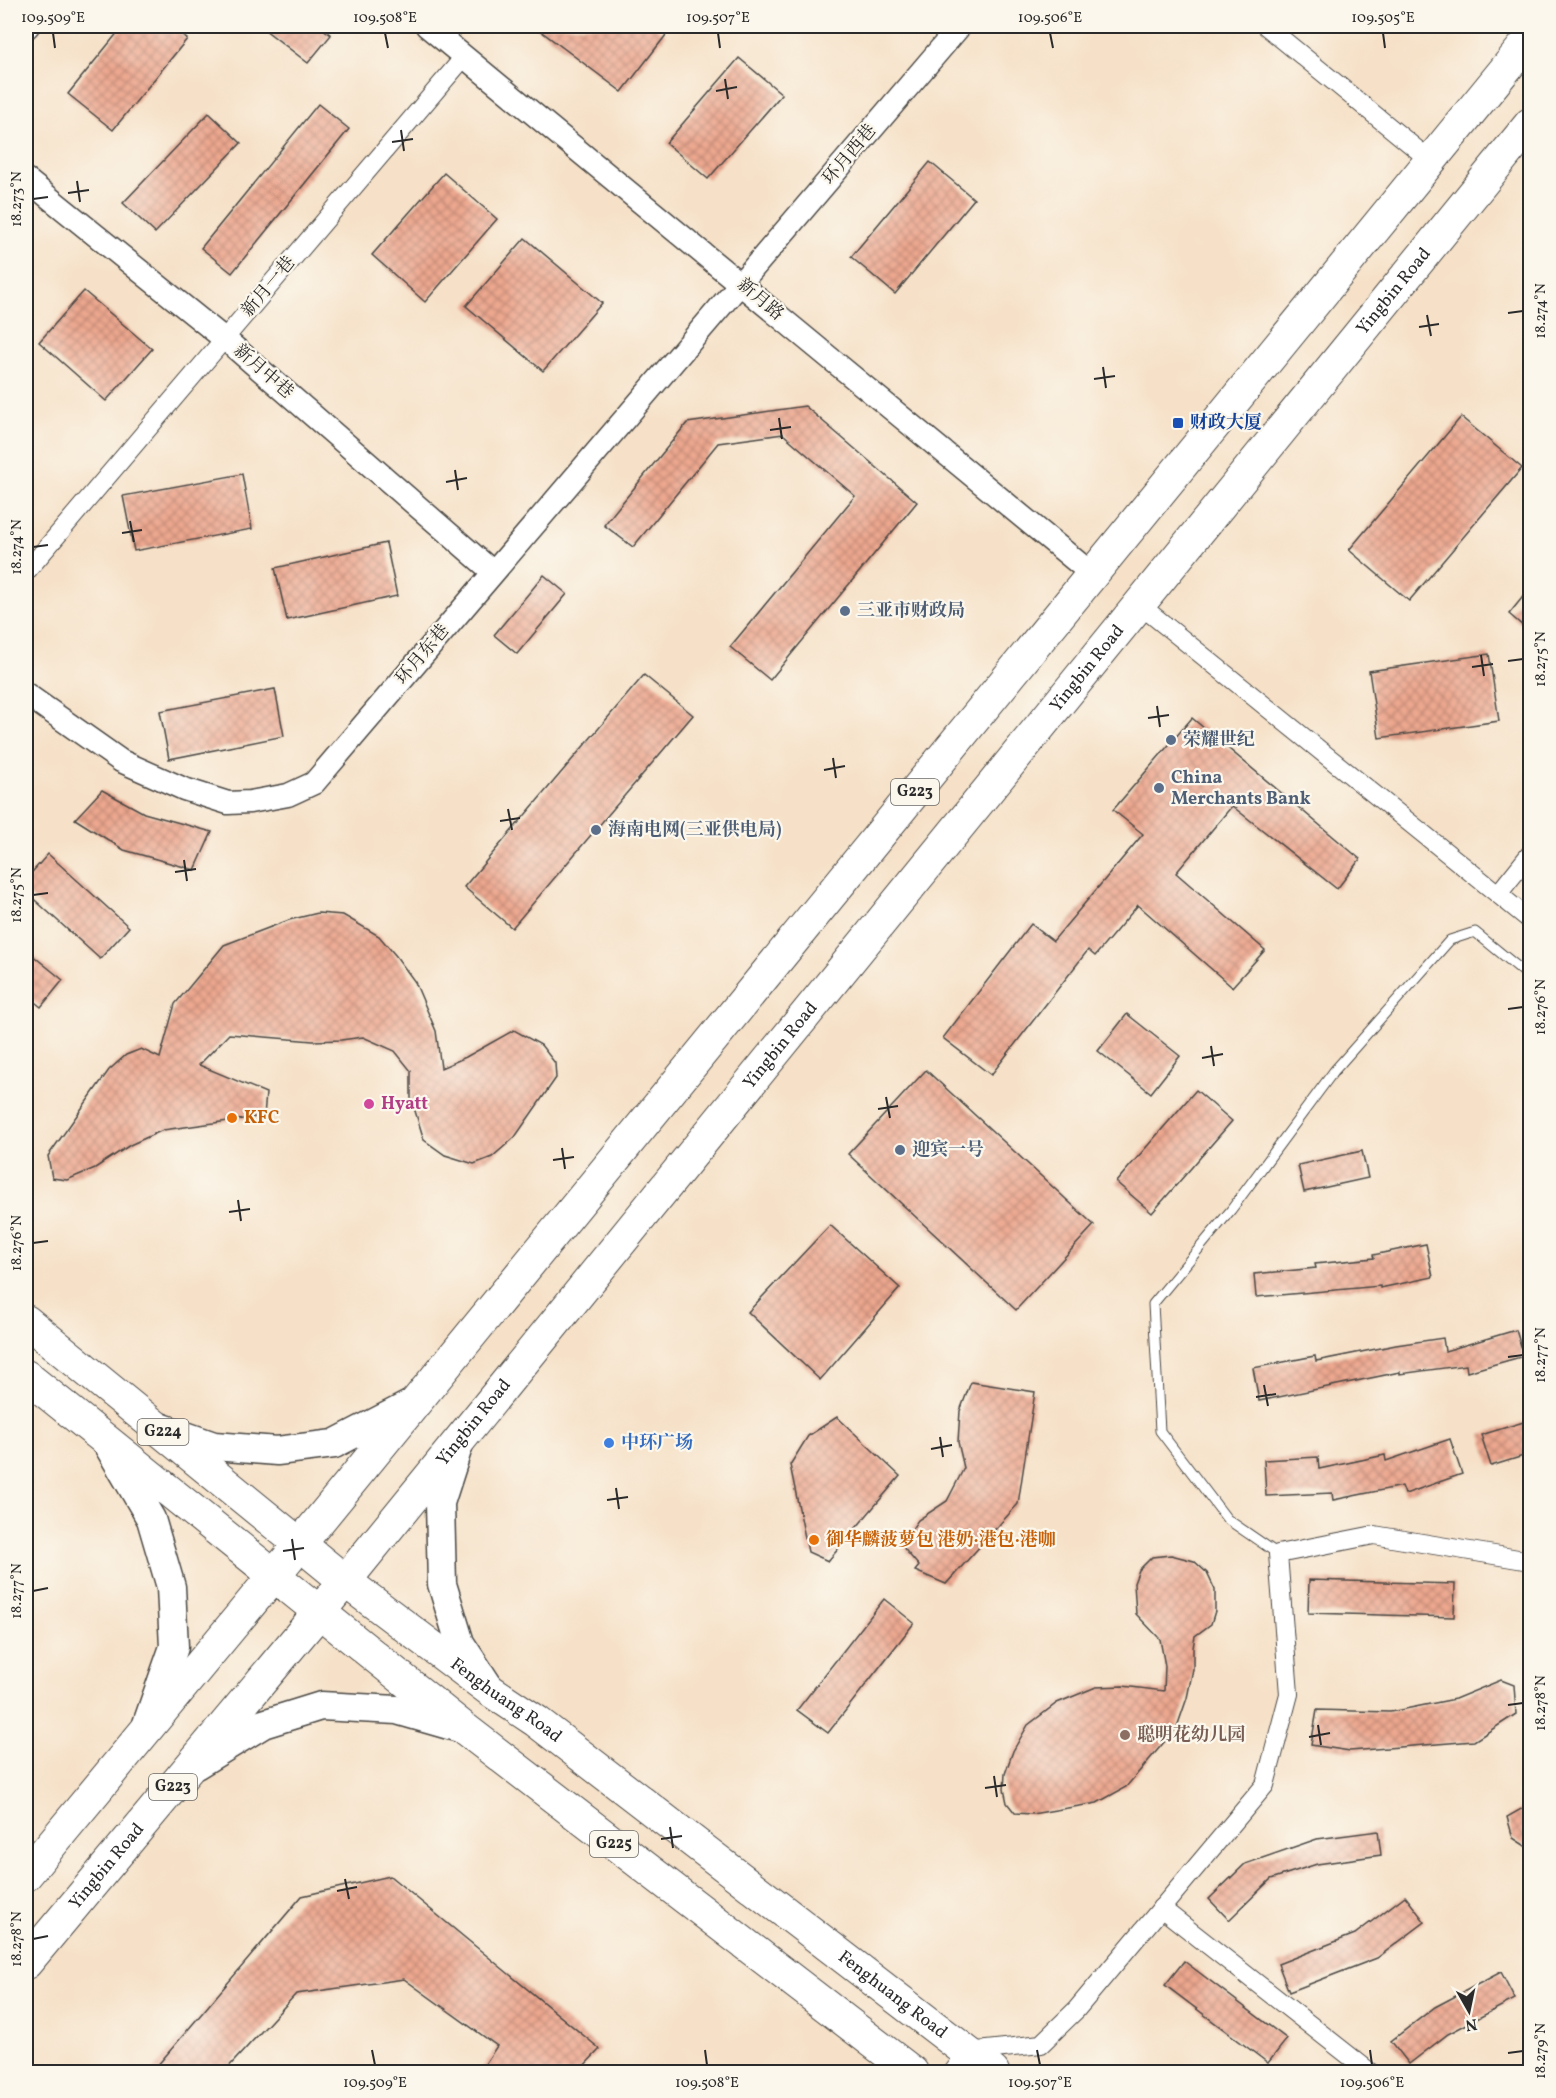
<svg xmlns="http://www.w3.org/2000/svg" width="1556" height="2098" font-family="Vollkorn,'Noto Serif SC',serif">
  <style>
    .building { fill: url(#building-cross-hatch) }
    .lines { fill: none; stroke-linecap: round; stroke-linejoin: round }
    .service-casing { stroke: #494643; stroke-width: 11 }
    .minor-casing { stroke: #494643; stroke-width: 20 }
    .tertiary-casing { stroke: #494643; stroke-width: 25 }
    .primary-casing { stroke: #494643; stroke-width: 31 }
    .trunk-casing { stroke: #494643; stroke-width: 34 }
    .service { stroke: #fff; stroke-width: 9 }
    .minor { stroke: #fff; stroke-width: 18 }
    .tertiary { stroke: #fff; stroke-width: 22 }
    .primary { stroke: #fff; stroke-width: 28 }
    .trunk { stroke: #fff; stroke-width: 32 }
    .ticks { fill: none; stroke: #2b2b2b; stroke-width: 2 }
    .transit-dot { fill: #1a4fb4; stroke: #fbf7ec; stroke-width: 2 }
    .service-dot { fill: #5c6f8a; stroke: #fbf7ec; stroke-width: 2 }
    .hotel-dot { fill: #d1479c; stroke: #fbf7ec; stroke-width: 2 }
    .food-dot { fill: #e8710a; stroke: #fbf7ec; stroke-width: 2 }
    .shop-dot { fill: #3f7fe0; stroke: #fbf7ec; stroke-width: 2 }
    .education-dot { fill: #8d6e63; stroke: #fbf7ec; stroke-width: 2 }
    .labels { text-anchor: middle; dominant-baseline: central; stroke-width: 4.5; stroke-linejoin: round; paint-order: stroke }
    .shield { fill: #fbf7ec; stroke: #696865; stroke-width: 1.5 }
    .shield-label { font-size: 16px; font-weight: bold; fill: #2b2b2b }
    .street-label { font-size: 18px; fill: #2b2b2b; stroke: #fbf7ec }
    .transit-label { font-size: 18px; font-weight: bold; fill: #164399; stroke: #fbf7ec; text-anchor: start }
    .service-label { font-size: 18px; font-weight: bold; fill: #4e5e75; stroke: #fbf7ec; text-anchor: start }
    .hotel-label { font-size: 18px; font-weight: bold; fill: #b23c85; stroke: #fbf7ec; text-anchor: start }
    .food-label { font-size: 18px; font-weight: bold; fill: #c56008; stroke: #fbf7ec; text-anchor: start }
    .shop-label { font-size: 18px; font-weight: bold; fill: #366cbe; stroke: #fbf7ec; text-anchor: start }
    .education-label { font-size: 18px; font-weight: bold; fill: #785e54; stroke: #fbf7ec; text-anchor: start }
    .neatline { fill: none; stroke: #2b2b2b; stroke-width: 2 }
    .ticks-label { font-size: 15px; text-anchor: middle; fill: #2b2b2b }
  </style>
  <defs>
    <pattern id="building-cross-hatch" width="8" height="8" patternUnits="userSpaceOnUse" patternTransform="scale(1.5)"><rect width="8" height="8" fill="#eda78f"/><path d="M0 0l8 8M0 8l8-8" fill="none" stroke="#c08875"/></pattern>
  </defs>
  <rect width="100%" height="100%" fill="#fbf7ec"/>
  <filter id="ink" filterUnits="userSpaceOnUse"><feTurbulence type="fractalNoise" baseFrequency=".0167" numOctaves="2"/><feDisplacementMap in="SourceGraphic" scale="12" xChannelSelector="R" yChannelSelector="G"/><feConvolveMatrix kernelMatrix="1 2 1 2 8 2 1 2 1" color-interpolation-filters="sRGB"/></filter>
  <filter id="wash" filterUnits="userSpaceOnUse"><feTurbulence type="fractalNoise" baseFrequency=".008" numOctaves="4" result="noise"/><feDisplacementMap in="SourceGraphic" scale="24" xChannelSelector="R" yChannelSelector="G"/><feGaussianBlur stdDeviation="1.35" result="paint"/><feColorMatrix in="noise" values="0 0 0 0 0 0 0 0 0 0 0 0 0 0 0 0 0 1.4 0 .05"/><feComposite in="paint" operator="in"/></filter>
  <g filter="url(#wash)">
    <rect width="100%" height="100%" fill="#f6e1c8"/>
    <g id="blocks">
      <g class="building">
        <polygon points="123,26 171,26 187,39 113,130 68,94"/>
        <polygon points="260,26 319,26 331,35 308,63"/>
        <polygon points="534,26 655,26 666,35 622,92"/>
        <polygon points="739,58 782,94 708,179 666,143"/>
        <polygon points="318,104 349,129 232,273 201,248"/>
        <polygon points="209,113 241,143 155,233 123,203"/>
        <polygon points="930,162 974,199 895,294 851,257"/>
        <polygon points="444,173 497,219 425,302 372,255"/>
        <polygon points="525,238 602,303 543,371 466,306"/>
        <polygon points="84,291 152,349 106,401 39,342"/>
        <polygon points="805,406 917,502 770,680 730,647 855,496 783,434 718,443 633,547 604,525 687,423"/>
        <polygon points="1461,417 1522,468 1409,601 1349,550"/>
        <polygon points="242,474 252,529 134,551 123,496"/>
        <polygon points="386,543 397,596 287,620 275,568"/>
        <polygon points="544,575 567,594 517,654 494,635"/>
        <polygon points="1530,588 1530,632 1509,614"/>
        <polygon points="1489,654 1499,721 1379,738 1369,671"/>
        <polygon points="644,675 693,715 512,928 464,887"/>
        <polygon points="275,689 284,736 169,759 160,711"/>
        <polygon points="1192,718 1360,859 1337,889 1232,806 1176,873 1265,950 1232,987 1138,905 1095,956 1088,950 991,1075 943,1038 1031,924 1053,941 1143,834 1113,810"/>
        <polygon points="102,790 144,813 212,832 195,870 124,850 75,819"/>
        <polygon points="48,854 129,927 100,959 26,892 26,879"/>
        <polygon points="318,913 343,915 379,936 396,956 415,982 436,1031 441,1068 466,1057 514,1030 541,1045 555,1063 556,1078 515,1137 492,1157 474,1164 445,1155 424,1140 411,1098 411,1071 395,1051 363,1037 341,1040 313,1041 229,1034 199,1065 266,1093 264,1116 163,1130 130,1145 95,1168 67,1180 52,1178 48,1156 109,1070 126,1055 141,1049 160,1058 175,1004 224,945 289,920"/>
        <polygon points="26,950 63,980 41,1007 26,995"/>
        <polygon points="1127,1014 1180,1056 1151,1093 1098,1051"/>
        <polygon points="926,1070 1094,1225 1016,1310 848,1154"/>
        <polygon points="1196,1090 1232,1121 1152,1213 1116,1182"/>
        <polygon points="1362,1151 1368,1178 1304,1192 1298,1165"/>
        <polygon points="830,1225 900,1288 820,1380 748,1312"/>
        <polygon points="1426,1244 1433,1277 1380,1288 1380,1286 1256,1297 1254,1274 1316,1268 1315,1264 1374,1258 1373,1255"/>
        <polygon points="1516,1330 1524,1356 1467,1372 1466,1365 1400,1374 1400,1372 1259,1401 1253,1368 1315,1356 1316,1361 1396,1345 1443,1338 1445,1351"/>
        <polygon points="971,1382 1035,1392 1018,1504 946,1584 915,1571 919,1566 901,1545 918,1520 947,1501 964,1468 958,1442 960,1411"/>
        <polygon points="837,1417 900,1476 828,1561 808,1552 790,1465 808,1436"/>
        <polygon points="1530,1420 1530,1454 1491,1466 1481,1435"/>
        <polygon points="1450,1439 1462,1474 1405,1494 1402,1486 1333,1500 1332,1493 1266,1496 1264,1460 1318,1457 1319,1469 1385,1455 1386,1461"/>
        <polygon points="1171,1555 1194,1561 1207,1573 1215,1590 1215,1611 1211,1624 1195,1636 1193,1648 1193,1669 1187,1698 1177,1727 1126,1787 1097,1803 1032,1814 1015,1813 1007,1803 1004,1789 1005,1774 1013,1751 1028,1725 1057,1703 1096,1687 1123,1686 1164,1691 1165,1666 1160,1639 1136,1614 1134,1583 1139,1570 1152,1557"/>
        <polygon points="1309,1580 1455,1584 1454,1617 1308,1613"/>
        <polygon points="884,1599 914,1623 828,1733 797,1710"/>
        <polygon points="1501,1680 1514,1685 1516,1714 1474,1741 1350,1751 1311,1745 1317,1710 1390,1712 1455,1699"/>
        <polygon points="1530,1804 1530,1849 1513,1838 1507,1817"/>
        <polygon points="1378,1831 1381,1855 1317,1864 1271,1879 1229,1920 1209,1899 1245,1864 1317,1839"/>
        <polygon points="390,1876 600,2049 577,2073 479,2073 497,2046 404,1979 296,1994 223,2073 151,2073 302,1896"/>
        <polygon points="1405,1896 1425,1922 1377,1958 1289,1992 1278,1964 1355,1934"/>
        <polygon points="1184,1961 1287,2039 1268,2063 1165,1985"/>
        <polygon points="1501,1972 1515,1999 1448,2034 1409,2064 1391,2041 1435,2007"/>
      </g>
    </g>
  </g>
  <g filter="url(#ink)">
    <use href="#blocks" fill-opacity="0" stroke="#494643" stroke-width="1.5"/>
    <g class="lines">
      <defs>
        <polyline id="service" points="1278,1554 1227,1519 1160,1431 1153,1304 1231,1210 1334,1071 1450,940 1475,932 1530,977"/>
        <g id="minor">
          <polyline points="1266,26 1431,161"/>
          <polyline points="26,572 465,56"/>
          <polyline points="1140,605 1530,920"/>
          <polyline points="1498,894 1530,854"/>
          <polyline points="1161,1908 1370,2072"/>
          <polyline points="953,2072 968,2052 1041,2044 1076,2010 1265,1785 1289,1694 1278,1554 1374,1535 1530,1561"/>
        </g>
        <g id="tertiary">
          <polyline points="427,26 1093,575"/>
          <polyline points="26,28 28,26"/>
          <polyline points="26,179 233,346 493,572"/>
          <polyline points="26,694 121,761 184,789 228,803 250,802 288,795 314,783 960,26"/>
        </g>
        <g id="primary">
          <polyline points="160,1427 214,1446 277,1451 334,1444 415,1402"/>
          <polyline points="106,1442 151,1519 171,1587 174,1647 147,1724"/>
          <polyline points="459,1444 440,1503 442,1584 460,1643 487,1684"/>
          <polyline points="196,1765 263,1724 321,1706 397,1710 463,1729"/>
        </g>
        <g id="trunk">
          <path id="s1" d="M26,1321L345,1581L491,1691L536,1721L993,2072"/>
          <polyline points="26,1376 465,1729 912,2072"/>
          <polyline points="26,1875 300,1544 1530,39"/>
          <path id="s2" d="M26,1963L345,1581L1530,124"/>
        </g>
      </defs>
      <use href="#service" class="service-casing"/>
      <use href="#minor" class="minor-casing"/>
      <use href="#tertiary" class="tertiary-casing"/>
      <use href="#primary" class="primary-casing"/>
      <use href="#trunk" class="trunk-casing"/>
      <use href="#service" class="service"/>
      <use href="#minor" class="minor"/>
      <use href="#tertiary" class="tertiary"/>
      <use href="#primary" class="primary"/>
      <use href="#trunk" class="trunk"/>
    </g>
  </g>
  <path class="ticks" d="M53,33L55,48M385,33L388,48M718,33L720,48M1050,33L1053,48M1383,33L1385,48M725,79L728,99M716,91L737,87M401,130L404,151M392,142L413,139M77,181L80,202M68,193L89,190M33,199L48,197M1508,313L1523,311M1427,315L1431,336M1419,327L1439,324M1103,367L1106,388M1094,379L1115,376M779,418L782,439M770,430L791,427M455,470L458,490M446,482L467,478M130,521L134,542M122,533L142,530M33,547L48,545M1481,655L1484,676M1508,661L1523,659M1472,667L1493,664M1157,706L1160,727M1148,718L1169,715M833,758L836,778M824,770L845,766M508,809L512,830M500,821L520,818M184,860L187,881M175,872L196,869M33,895L48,893M1508,1009L1523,1007M1211,1046L1214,1066M1202,1058L1223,1054M886,1097L890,1118M878,1109L898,1106M562,1148L565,1169M553,1160L574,1157M238,1200L241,1221M229,1212L250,1209M33,1243L48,1241M1508,1357L1523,1355M1264,1385L1268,1406M1256,1397L1276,1394M940,1437L943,1457M931,1449L952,1445M616,1488L619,1509M607,1500L628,1497M292,1539L295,1560M283,1551L304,1548M33,1591L48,1588M1508,1705L1523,1703M1318,1725L1321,1745M1309,1737L1330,1733M994,1776L997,1797M985,1788L1006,1785M670,1827L673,1848M661,1839L682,1836M345,1879L349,1899M337,1891L357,1887M33,1939L48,1936M372,2050L375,2065M705,2050L707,2065M1037,2050L1040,2065M1370,2050L1372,2065M1508,2053L1523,2051"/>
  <rect class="transit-dot" x="1172" y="417" width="12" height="12" rx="3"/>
  <g class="service-dot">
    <circle cx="845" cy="611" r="6"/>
    <circle cx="1171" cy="740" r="6"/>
    <circle cx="1159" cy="788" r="6"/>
    <circle cx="596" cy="830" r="6"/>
    <circle cx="900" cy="1150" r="6"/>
  </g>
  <circle class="hotel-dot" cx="369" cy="1104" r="6"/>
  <g class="food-dot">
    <circle cx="232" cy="1118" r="6"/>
    <circle cx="814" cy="1540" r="6"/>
  </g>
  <circle class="shop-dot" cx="609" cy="1443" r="6"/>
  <circle class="education-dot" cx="1125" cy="1735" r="6"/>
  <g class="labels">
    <g class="shield">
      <rect x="891" y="779" width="48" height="26" rx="4.5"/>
      <rect x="137.5" y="1419" width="51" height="26" rx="4.5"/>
      <rect x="149" y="1774" width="48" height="26" rx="4.5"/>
      <rect x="590" y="1831" width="48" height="26" rx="4.5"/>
    </g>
    <g class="shield-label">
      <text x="915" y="792">G223</text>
      <text x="163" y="1432">G224</text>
      <text x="173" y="1787">G223</text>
      <text x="614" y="1844">G225</text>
    </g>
    <g class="street-label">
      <text transform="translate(850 155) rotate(-50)">环月西巷</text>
      <text transform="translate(269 287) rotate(-50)">新月一巷</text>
      <text stroke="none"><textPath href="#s2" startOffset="2160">Yingbin Road</textPath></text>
      <text transform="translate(760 300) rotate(40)">新月路</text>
      <text transform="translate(263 372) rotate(41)">新月中巷</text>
      <text transform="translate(423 655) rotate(-50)">环月东巷</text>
      <text stroke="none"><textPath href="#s2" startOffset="1674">Yingbin Road</textPath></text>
      <text stroke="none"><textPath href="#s2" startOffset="1188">Yingbin Road</textPath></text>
      <text stroke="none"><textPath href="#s2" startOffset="702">Yingbin Road</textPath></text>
      <text stroke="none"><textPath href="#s1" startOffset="612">Fenghuang Road</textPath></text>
      <text stroke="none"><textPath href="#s2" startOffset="126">Yingbin Road</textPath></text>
      <text stroke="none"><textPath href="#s1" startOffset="1098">Fenghuang Road</textPath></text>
    </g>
    <g class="transit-label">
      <text x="1190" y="423">财政大厦</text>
    </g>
    <g class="service-label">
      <text x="857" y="611">三亚市财政局</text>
      <text x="1183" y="740">荣耀世纪</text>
      <text x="1171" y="778">China<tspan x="1171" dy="21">Merchants Bank</tspan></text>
      <text x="608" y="830">海南电网(三亚供电局)</text>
      <text x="912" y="1150">迎宾一号</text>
    </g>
    <g class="hotel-label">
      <text x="381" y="1104">Hyatt</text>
    </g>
    <g class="food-label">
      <text x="244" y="1118">KFC</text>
      <text x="826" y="1540">御华麟菠萝包 港奶·港包·港咖</text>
    </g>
    <g class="shop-label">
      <text x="621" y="1443">中环广场</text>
    </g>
    <g class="education-label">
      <text x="1137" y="1735">聪明花幼儿园</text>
    </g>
  </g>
  <rect width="1556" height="2098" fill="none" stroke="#fbf7ec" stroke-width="66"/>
  <g transform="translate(1469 2011) rotate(171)" stroke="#fbf7ec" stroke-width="4.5" paint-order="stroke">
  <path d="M0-4.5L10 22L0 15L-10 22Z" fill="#2b2b2b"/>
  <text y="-9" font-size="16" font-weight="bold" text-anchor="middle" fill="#2b2b2b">N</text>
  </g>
  <rect x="33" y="33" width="1490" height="2032" class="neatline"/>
  <g class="ticks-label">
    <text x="53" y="22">109.509°E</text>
    <text x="385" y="22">109.508°E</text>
    <text x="718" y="22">109.507°E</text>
    <text x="1050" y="22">109.506°E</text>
    <text x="1383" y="22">109.505°E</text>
    <text transform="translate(16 199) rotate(-90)" y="5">18.273°N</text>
    <text transform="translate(1540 311) rotate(-90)" y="5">18.274°N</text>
    <text transform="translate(16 547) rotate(-90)" y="5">18.274°N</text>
    <text transform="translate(1540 659) rotate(-90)" y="5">18.275°N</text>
    <text transform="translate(16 895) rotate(-90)" y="5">18.275°N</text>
    <text transform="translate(1540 1007) rotate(-90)" y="5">18.276°N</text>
    <text transform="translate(16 1243) rotate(-90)" y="5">18.276°N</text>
    <text transform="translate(1540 1355) rotate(-90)" y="5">18.277°N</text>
    <text transform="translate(16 1591) rotate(-90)" y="5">18.277°N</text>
    <text transform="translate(1540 1703) rotate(-90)" y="5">18.278°N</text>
    <text transform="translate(16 1939) rotate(-90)" y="5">18.278°N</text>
    <text transform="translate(1540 2051) rotate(-90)" y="5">18.279°N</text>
    <text x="375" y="2087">109.509°E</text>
    <text x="707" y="2087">109.508°E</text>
    <text x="1040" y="2087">109.507°E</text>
    <text x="1372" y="2087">109.506°E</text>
  </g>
</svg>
